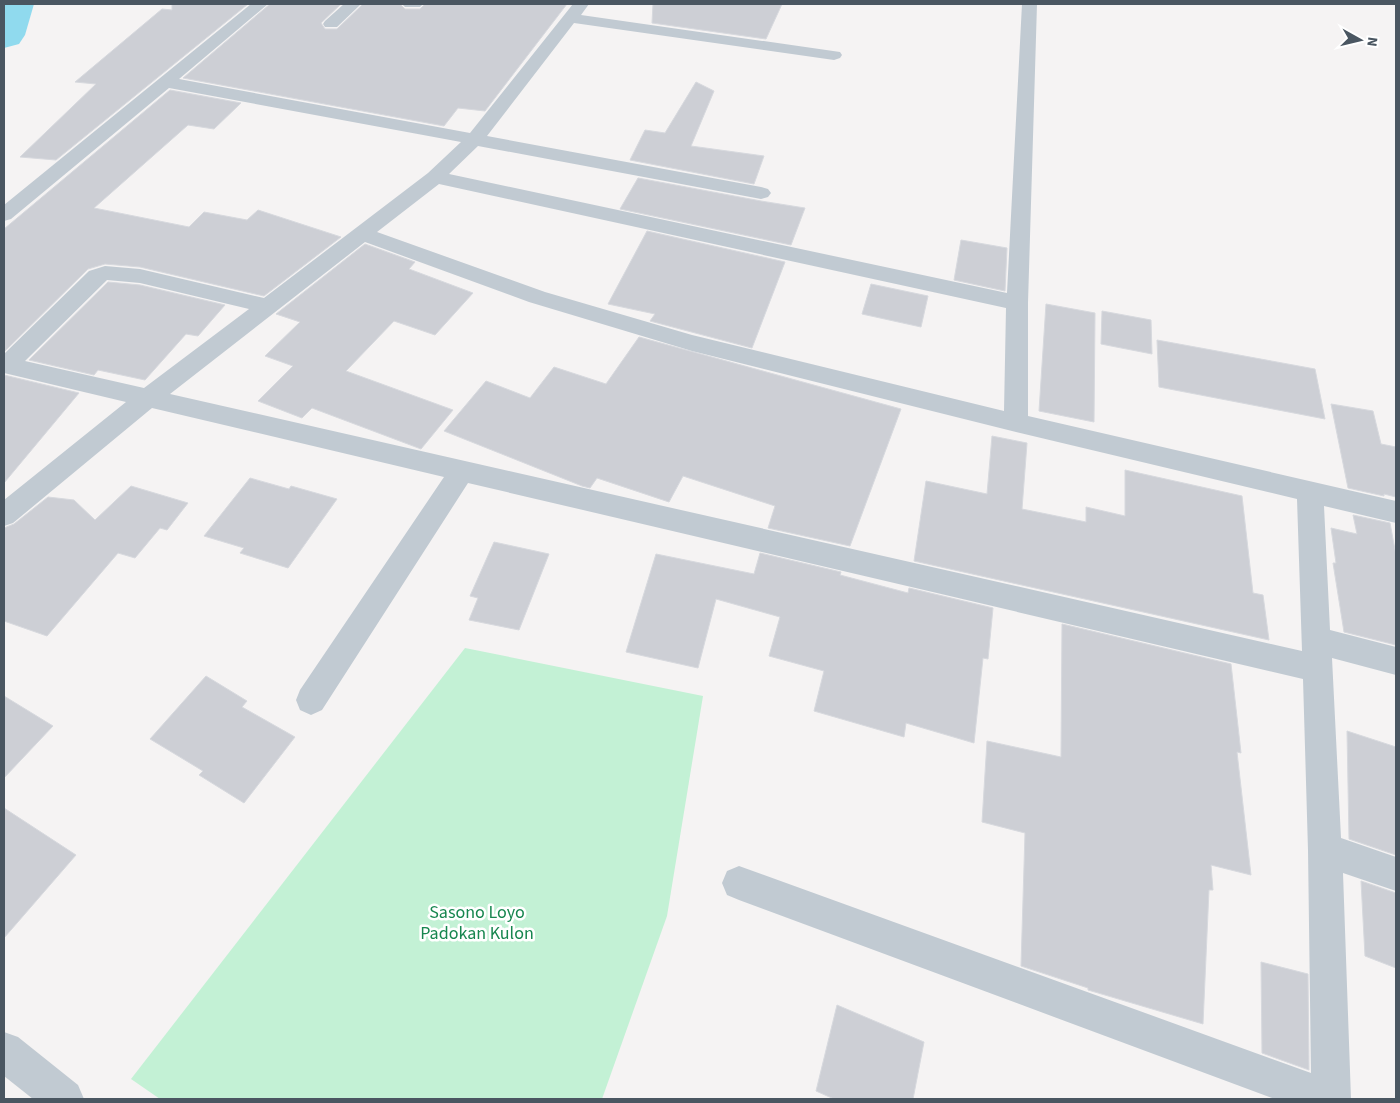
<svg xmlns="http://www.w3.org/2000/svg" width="1400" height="1103" font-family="'Source Sans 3',sans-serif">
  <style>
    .green { fill: #c3f1d5 }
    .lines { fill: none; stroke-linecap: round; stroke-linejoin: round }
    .river { fill: #90daee; fill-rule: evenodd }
    .building { fill: #cdcfd5; stroke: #d7d9de }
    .minor { fill: #c1cad2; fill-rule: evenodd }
    .labels { text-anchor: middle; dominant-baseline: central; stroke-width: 5; stroke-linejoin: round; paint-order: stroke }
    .near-park-label { font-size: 18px; fill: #17864f; stroke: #fff }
  </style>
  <rect width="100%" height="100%" fill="#f5f3f3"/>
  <polygon class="green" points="465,648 703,696 667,916 602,1099 160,1099 131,1079"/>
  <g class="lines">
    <polygon class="river" points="4,4 34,4 25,35 19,44 4,48"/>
  </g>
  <g class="building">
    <polygon points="172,4 248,4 56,160 20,157 96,84 75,82 162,9 172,10"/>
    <polygon points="270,4 341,4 321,23 325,29 337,29 363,4 400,4 405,9 420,9 425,4 567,4 485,111 458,108 444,126 183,78"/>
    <polygon points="653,4 782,4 766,39 652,23"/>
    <polygon points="696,82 714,91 691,146 764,156 754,184 630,160 645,130 665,133"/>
    <polygon points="170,90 241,103 214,129 188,125 94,208 189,227 204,212 247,220 258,210 341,237 264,296 140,267 105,264 88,269 4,352 4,229"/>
    <polygon points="638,178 761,201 805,208 791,245 620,209"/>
    <polygon points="647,231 785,262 752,348 650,321 655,314 608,304"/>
    <polygon points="961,240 1007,248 1005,291 954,280"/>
    <polygon points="365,244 415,262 409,269 473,293 435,335 394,321 346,371 453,410 421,449 312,408 302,418 258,401 293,366 265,356 300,322 276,314"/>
    <polygon points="108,282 140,285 225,305 198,336 186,334 145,380 98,370 94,375 29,360"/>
    <polygon points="871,284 928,296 921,327 862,314"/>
    <polygon points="1046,304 1095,313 1094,422 1039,411"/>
    <polygon points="1102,311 1151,320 1152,354 1101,344"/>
    <polygon points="639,337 901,409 850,546 768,528 775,506 683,476 669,502 597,478 590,488 582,486 444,431 486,381 530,398 554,367 606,384"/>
    <polygon points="1157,340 1315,369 1325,419 1159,387"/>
    <polygon points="4,375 79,393 4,483"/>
    <polygon points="1331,404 1373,411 1381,444 1396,447 1396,497 1384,494 1384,496 1348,488"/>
    <polygon points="992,436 1027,443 1022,509 1086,522 1086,507 1125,516 1125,470 1242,496 1253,593 1263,595 1269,640 914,561 926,481 987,494"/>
    <polygon points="250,478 289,489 291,486 337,499 288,568 240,553 244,548 204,536"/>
    <polygon points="131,486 188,503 167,530 160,528 135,558 118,553 47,636 4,621 4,528 14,524 48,497 74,500 95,520"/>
    <polygon points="1353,515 1390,523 1396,555 1396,645 1344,632 1333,563 1336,563 1331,528 1357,534"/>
    <polygon points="494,542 549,554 519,630 469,620 478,598 470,596"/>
    <polygon points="760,553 841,572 840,575 908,593 909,588 993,608 988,659 983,658 974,743 906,723 904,737 814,711 824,671 769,656 780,617 716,599 698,668 626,652 656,554 754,574"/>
    <polygon points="1062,624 1231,664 1241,753 1237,752 1251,875 1211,865 1213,890 1209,890 1203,1024 1088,990 1088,988 1021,966 1025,833 982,822 987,741 1061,757"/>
    <polygon points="206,676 247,701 242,707 295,737 244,803 199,775 203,771 150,739"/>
    <polygon points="4,696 53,726 4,778"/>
    <polygon points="1347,731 1396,747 1396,855 1349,839"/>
    <polygon points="4,808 76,855 4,938"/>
    <polygon points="1361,881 1396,893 1396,968 1365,956"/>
    <polygon points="1261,962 1308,974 1309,1070 1262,1053"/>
    <polygon points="837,1005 924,1042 913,1099 834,1099 816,1091"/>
  </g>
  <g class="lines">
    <g class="minor">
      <path d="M251,4H268L179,79L470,133L573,4H589L581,15L840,52L842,55L840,58L834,60L574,23L487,136L761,187L768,189L771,193L768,197L761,199L478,146L449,174L1007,293L1022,4H1037L1028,303V416L1396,501V523L1324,506L1330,630L1396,647V675L1332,658L1341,838L1396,857V891L1343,873L1351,1099H1275L739,900L727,895L722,883L727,871L739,866L1311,1073L1308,850L1303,679L468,483L322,710L311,715L300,710L296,700L300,690L444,477L152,408L13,523L4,526V500L126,402L4,373V354L89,271L105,266L140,269L264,298L428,173L461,142L169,88L11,219L4,221V205ZM439,184L1006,308L1004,411L692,335L545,292L377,232ZM365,242L529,302L692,351L1016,432L1297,499L1302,651L170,394ZM107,280L140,283L249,309L144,388L25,361Z"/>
      <polygon points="344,4 361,4 337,27 325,27 323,24 325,21"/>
      <polygon points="402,4 423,4 420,7 405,7"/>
      <polygon points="4,1032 18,1037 78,1085 84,1099 33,1099 4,1076"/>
    </g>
  </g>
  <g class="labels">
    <g class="near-park-label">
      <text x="477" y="912">Sasono Loyo<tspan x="477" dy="21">Padokan Kulon</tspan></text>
    </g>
  </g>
  <rect width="1400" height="1103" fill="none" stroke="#4a5661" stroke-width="10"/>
  <g transform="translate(1360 40) rotate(98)" stroke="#ffffff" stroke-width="4" paint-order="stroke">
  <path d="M0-4L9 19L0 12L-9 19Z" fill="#4a5661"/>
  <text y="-8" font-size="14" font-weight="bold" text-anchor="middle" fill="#4a5661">N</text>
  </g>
</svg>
